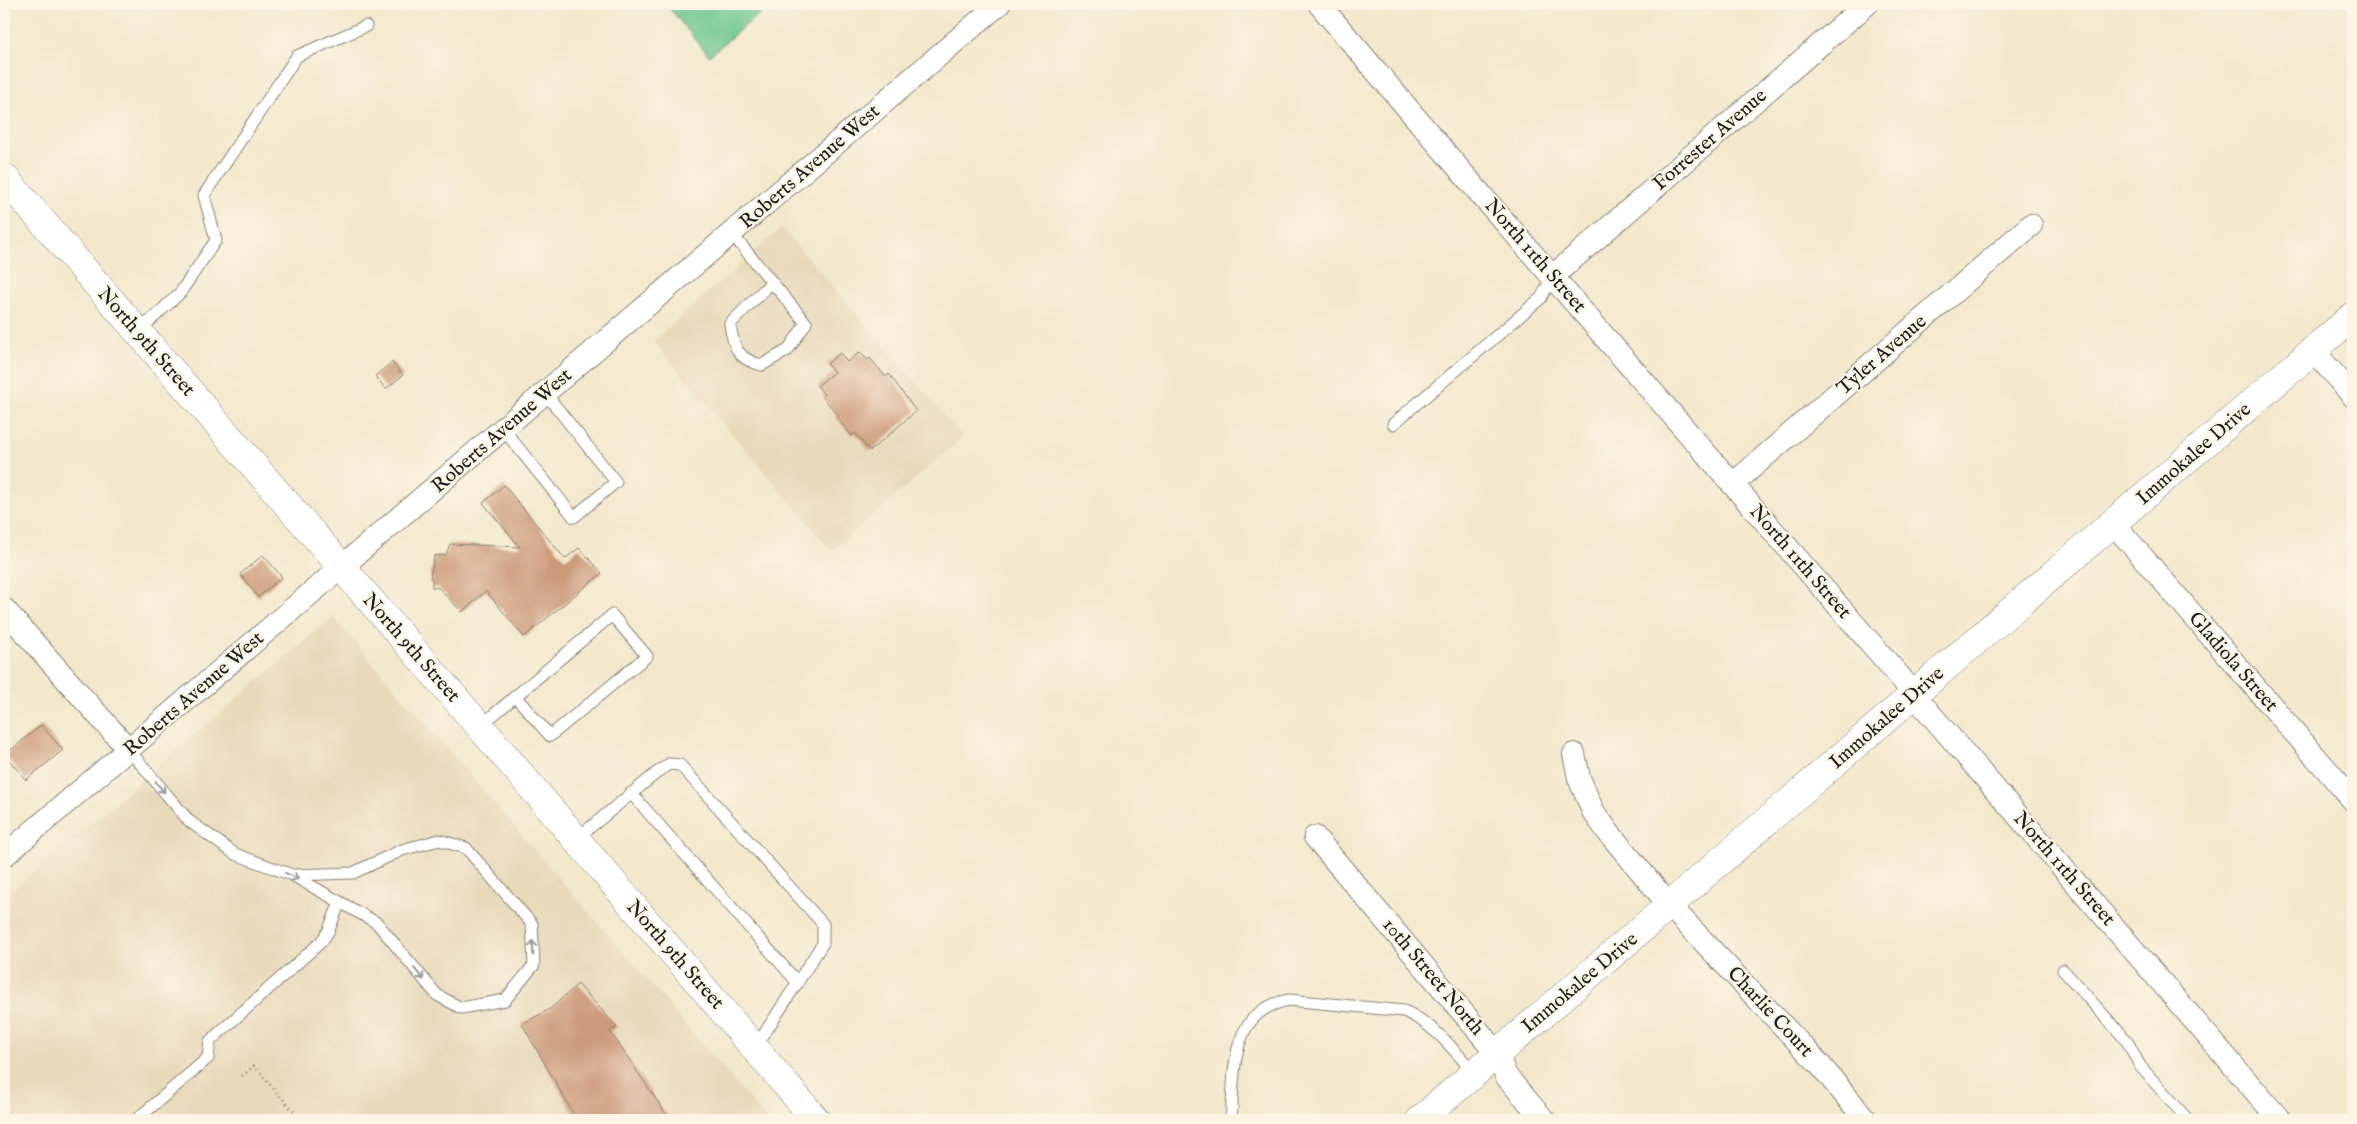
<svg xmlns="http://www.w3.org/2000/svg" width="2357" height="1124" font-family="'IM FELL English',serif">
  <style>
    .built { fill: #e8d9ba }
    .green { fill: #70c88e; stroke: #467255 }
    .building { fill: #cc9979 }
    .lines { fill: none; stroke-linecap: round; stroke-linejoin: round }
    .lane-casing { stroke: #878274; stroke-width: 13 }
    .street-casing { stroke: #878274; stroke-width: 24 }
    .secondary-casing { stroke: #878274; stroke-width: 29 }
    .path { stroke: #878274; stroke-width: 3; stroke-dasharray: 1 4; stroke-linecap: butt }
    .lane { stroke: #fff; stroke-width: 11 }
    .street { stroke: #fff; stroke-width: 22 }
    .secondary { stroke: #fff; stroke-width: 28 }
    .oneway { stroke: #999 }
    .labels { text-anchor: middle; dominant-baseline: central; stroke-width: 4.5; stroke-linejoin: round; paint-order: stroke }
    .street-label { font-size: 20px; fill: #1c1c1c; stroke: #fcf5e5 }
  </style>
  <rect width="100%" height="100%" fill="#fcf5e5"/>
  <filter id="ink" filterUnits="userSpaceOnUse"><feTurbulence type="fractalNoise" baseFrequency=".02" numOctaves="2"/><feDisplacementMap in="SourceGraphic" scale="10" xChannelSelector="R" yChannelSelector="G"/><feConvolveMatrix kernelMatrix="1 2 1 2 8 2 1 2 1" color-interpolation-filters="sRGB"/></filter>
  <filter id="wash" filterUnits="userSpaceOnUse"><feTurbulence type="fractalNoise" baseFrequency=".0096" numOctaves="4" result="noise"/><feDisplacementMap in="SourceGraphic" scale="20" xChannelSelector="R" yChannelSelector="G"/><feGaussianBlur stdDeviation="1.12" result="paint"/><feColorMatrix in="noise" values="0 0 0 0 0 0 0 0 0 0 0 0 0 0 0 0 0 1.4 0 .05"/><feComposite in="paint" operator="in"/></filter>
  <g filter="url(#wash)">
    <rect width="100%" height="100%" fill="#f2e8cc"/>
    <g class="built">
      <polygon points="782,228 963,437 832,551 653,341"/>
      <polygon points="333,617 630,960 767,1120 4,1120 4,897"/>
    </g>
    <polygon class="green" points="666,4 771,4 709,56"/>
    <g id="blocks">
      <g class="building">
        <polygon points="860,352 867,360 870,358 886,377 889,374 916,411 870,451 855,433 852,436 836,417 838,415 822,396 824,394 817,386 834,372 827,364 840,353 847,362"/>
        <polygon points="392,362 403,375 386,389 375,376"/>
        <polygon points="504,485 565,559 579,548 602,573 524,637 486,591 462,612 439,588 432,587 432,578 430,578 434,556 446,555 450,544 520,547 483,503"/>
        <polygon points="263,555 282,577 258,597 240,574"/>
        <polygon points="41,725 63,750 26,780 5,755"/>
        <polygon points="578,984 617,1027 610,1031 670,1120 577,1120 522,1024 550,1009"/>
      </g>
    </g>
  </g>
  <g filter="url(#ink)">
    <use href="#blocks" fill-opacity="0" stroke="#878274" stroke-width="1"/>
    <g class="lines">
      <defs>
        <g id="lane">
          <path d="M732,234L806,323L788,350L762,365C738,360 733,347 730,324L772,282"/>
          <polyline points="138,332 180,293 216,240 204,195 297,56 366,26"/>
          <polyline points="1393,424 1541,298 1553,276"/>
          <polyline points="504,430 574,517 616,482 545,393"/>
          <polyline points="479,727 612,615 647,656 550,736 515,696"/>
          <polyline points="129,750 189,821 235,854 292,875 377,923 437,995 461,1008 505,1000 534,965 532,924 466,848 439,840 402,850 353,873 292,875"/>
          <polyline points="631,793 798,983"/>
          <polyline points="576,839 659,771 669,764 680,765 823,924 823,943 755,1048"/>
          <polyline points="2063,970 2127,1041 2140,1066 2188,1120"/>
          <polyline points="136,1120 208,1058 210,1041 321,942 328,932 340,902"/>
          <path d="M1231,1120C1235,1072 1228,1011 1289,1000L1404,1011C1434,1024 1453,1049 1474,1073"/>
        </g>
        <g id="street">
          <polyline points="1319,4 1477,190 1901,678 1914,695 2280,1120"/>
          <polyline points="1553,276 1867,4"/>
          <polyline points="2313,350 2353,396"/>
          <polyline points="1733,484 2031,225"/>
          <polyline points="2113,523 2353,800"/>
          <polyline points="4,609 129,750"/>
          <polyline points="1574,754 1579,778 1593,811 1608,832 1670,906 1820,1065 1866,1120"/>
          <polyline points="1315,837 1497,1053 1506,1076 1544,1120"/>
          <polyline points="4,856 999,4"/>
        </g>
        <g id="secondary">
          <polyline points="4,177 487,735 816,1120"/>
          <polyline points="1420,1120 2353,316"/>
        </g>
      </defs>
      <use href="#lane" class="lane-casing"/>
      <use href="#street" class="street-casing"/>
      <use href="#secondary" class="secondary-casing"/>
      <polyline class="path" points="242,1076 254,1066 301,1120"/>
      <use href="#lane" class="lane"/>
      <use href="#street" class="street"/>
      <use href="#secondary" class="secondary"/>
    </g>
    <defs><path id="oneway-shaft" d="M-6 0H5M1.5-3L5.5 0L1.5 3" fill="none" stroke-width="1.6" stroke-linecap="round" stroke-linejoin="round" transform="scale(1.25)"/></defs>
    <g class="oneway">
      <use href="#oneway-shaft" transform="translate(160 787) rotate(50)"/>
      <use href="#oneway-shaft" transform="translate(292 876) rotate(25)"/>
      <use href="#oneway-shaft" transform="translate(533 948) rotate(-93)"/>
      <use href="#oneway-shaft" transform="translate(419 974) rotate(50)"/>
    </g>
  </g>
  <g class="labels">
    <g class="street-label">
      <text transform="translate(1710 140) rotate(-41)">Forrester Avenue</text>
      <text transform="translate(810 167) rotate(-41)">Roberts Avenue West</text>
      <text transform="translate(1535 256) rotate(49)">North 11th Street</text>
      <text transform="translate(146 342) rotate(49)">North 9th Street</text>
      <text transform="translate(1882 355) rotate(-41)">Tyler Avenue</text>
      <text transform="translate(502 431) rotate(-41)">Roberts Avenue West</text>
      <text transform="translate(2194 454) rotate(-41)">Immokalee Drive</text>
      <text transform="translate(1800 562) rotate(49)">North 11th Street</text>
      <text transform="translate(411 648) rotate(49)">North 9th Street</text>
      <text transform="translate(2233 662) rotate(49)">Gladiola Street</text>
      <text transform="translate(194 694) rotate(-41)">Roberts Avenue West</text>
      <text transform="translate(1887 718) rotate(-41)">Immokalee Drive</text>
      <text transform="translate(2064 869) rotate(49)">North 11th Street</text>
      <text transform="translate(675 955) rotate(49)">North 9th Street</text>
      <text transform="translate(1433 977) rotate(50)">10th Street North</text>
      <text transform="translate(1580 983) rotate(-40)">Immokalee Drive</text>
      <text transform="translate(1770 1012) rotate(47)">Charlie Court</text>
    </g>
  </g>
  <rect width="2357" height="1124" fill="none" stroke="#fcf5e5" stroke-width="20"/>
</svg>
